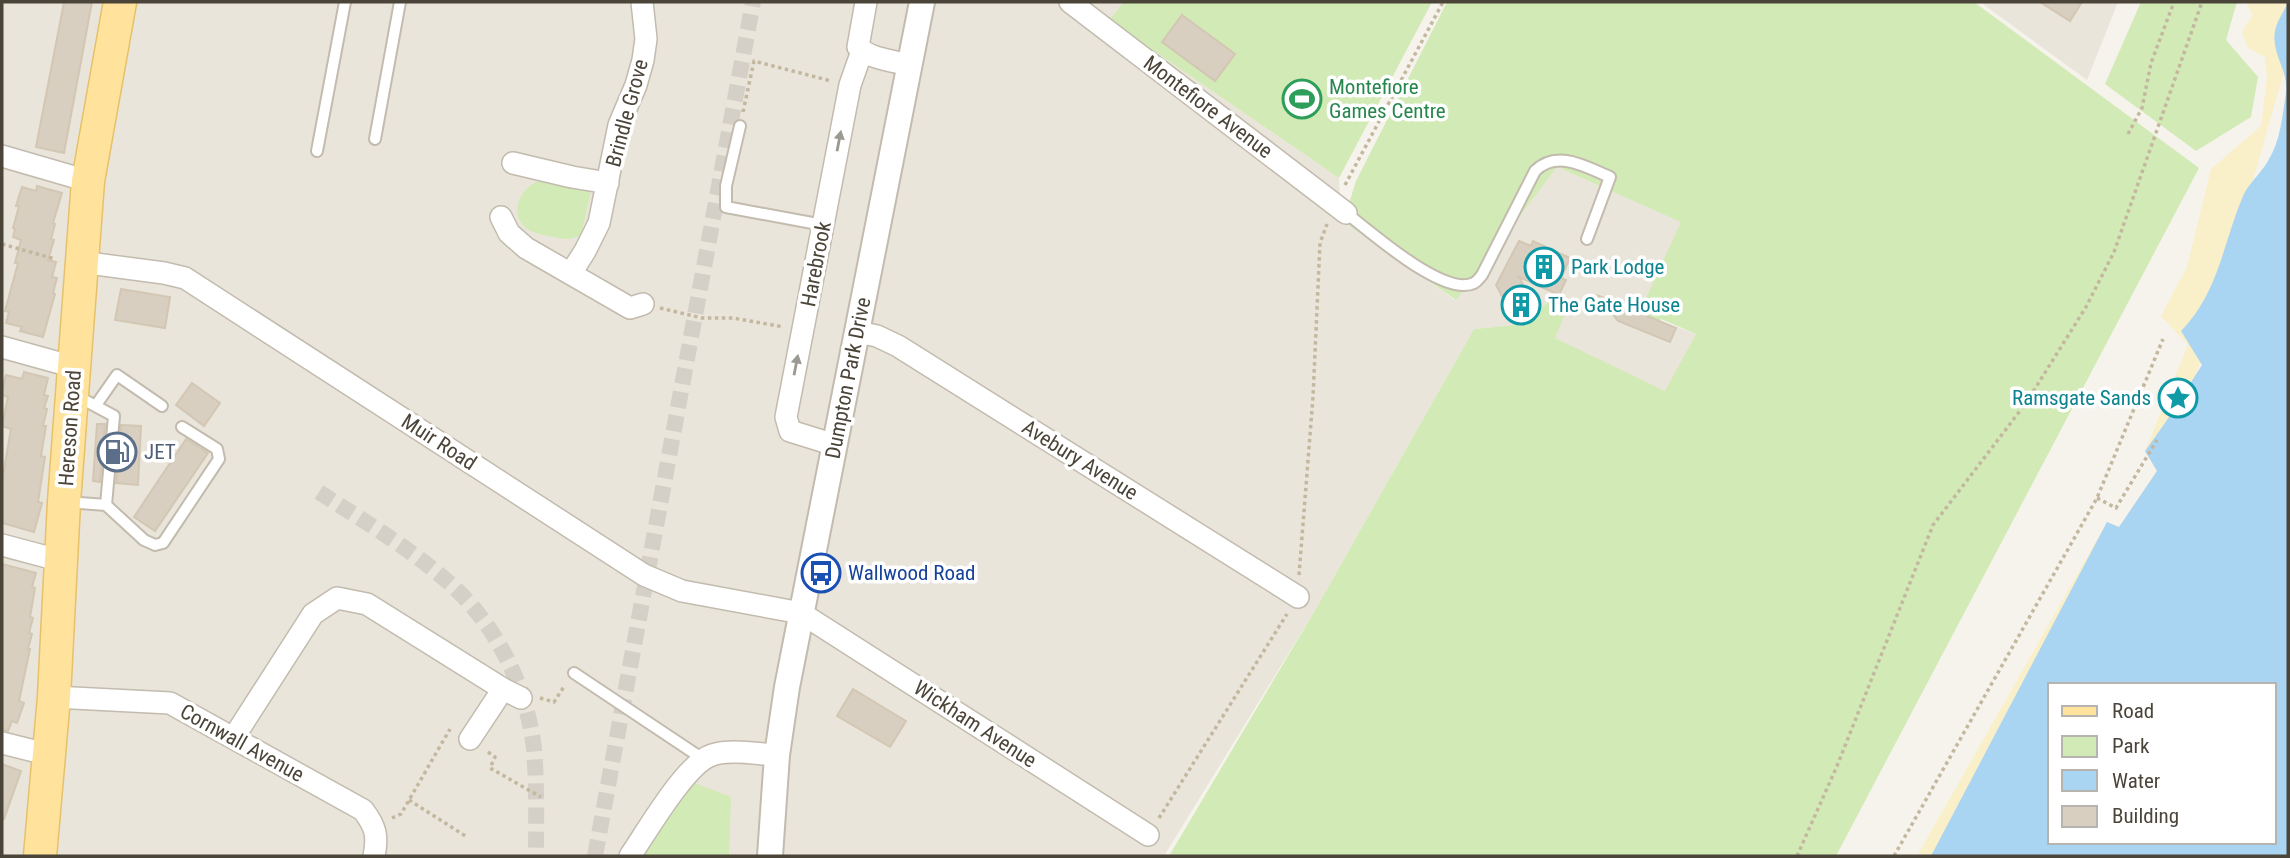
<svg xmlns="http://www.w3.org/2000/svg" width="2290" height="858" font-family="'Roboto Condensed',sans-serif">
  <style>
    .residential { fill: #eae5da }
    .green { fill: #d2eab5 }
    .sand { fill: #f9efc9 }
    .water { fill: #a9d4f2; fill-rule: evenodd }
    .building { fill: #d8cfc1; stroke: #d3c7b4; stroke-width: 2 }
    .lines { fill: none; stroke-linecap: round; stroke-linejoin: round }
    .pedestrian-tunnel { stroke: #d4d0c8; stroke-width: 16; stroke-dasharray: 16 8; stroke-linecap: butt }
    .service-casing { stroke: #c2bbae; stroke-width: 14 }
    .minor-casing { stroke: #c2bbae; stroke-width: 24 }
    .tertiary-casing { stroke: #c2bbae; stroke-width: 28 }
    .primary-casing { stroke: #e6c16a; stroke-width: 35 }
    .path { stroke: #c4b79f; stroke-width: 3.5; stroke-dasharray: 3.5 3.5; stroke-linecap: butt }
    .service { stroke: #fff; stroke-width: 10 }
    .minor { stroke: #fff; stroke-width: 21 }
    .tertiary { stroke: #fff; stroke-width: 24 }
    .primary { stroke: #ffe39c; stroke-width: 32 }
    .oneway { fill: #9c9892 }
    .labels { text-anchor: middle; dominant-baseline: central; stroke-width: 7; stroke-linejoin: round; paint-order: stroke }
    .leisure-label { font-size: 21px; fill: #27864d; stroke: #fff; text-anchor: start }
    .street-label { font-size: 21px; fill: #4b4439; stroke: #fff }
    .culture-label { font-size: 21px; fill: #0d838f; stroke: #fff; text-anchor: start }
    .service-label { font-size: 21px; fill: #4e5e75; stroke: #fff; text-anchor: start }
    .transit-label { font-size: 21px; fill: #164399; stroke: #fff; text-anchor: start }
  </style>
  <rect width="100%" height="100%" fill="#f6f3ec"/>
  <g class="residential">
    <polygon points="2,2 1124,2 1110,20 1339,178 1341,220 1455,300 1557,167 1682,222 1640,313 1696,334 1666,392 1554,338 1571,301 1559,295 1516,325 1474,329 1317,607 1164,856 2,856"/>
    <polygon points="1980,2 2118,2 2087,80"/>
  </g>
  <g class="green">
    <polygon points="1124,2 1432,2 1339,178 1109,20"/>
    <polygon points="1447,2 1974,2 2199,168 1836,856 1169,856 1317,607 1474,329 1516,325 1559,295 1571,300 1555,338 1665,391 1696,334 1661,319 1659,322 1639,313 1681,222 1557,167 1456,300 1341,220 1346,213 1356,181"/>
    <polygon points="2141,2 2237,2 2226,40 2258,77 2251,117 2196,151 2105,84"/>
    <path d="M542,180L591,191L581,235C569,241 562,239 549,236C544,235 538,234 533,232C506,221 517,186 542,180Z"/>
    <polygon points="692,782 731,797 729,856 639,856"/>
  </g>
  <polygon class="sand" points="2248,2 2288,2 2288,58 2205,346 2101,682 2050,685 2001,856 1917,856 2107,522 2119,527 2157,471 2145,451 2188,345 2161,316 2187,267 2211,169 2261,126 2267,78 2265,57 2248,48 2242,32 2253,14 2247,6"/>
  <path class="water" d="M2288,2V856H1931L2107,522L2119,527L2157,471L2145,451L2165,423L2202,365L2181,331C2219,292 2223,243 2243,196C2249,183 2261,173 2268,161C2281,140 2282,117 2286,93C2289,71 2271,54 2275,31C2277,20 2284,12 2288,2ZM2050,685H2274V842H2050Z"/>
  <g class="building">
    <polygon points="64,2 92,2 64,153 36,147"/>
    <polygon points="2040,2 2082,2 2070,21"/>
    <polygon points="1182,15 1235,54 1215,81 1162,42"/>
    <polygon points="37,186 62,193 53,223 55,224 51,239 54,240 48,260 56,262 52,277 57,278 53,293 55,294 43,337 20,331 22,327 6,323 9,312 5,311 18,263 15,263 21,240 13,237 15,229 13,228 19,206 16,206 22,187 36,191"/>
    <polygon points="1519,241 1531,246 1533,241 1570,258 1561,278 1566,280 1559,295 1519,277 1536,308 1515,320 1496,285"/>
    <polygon points="121,289 170,297 165,328 115,320"/>
    <polygon points="1599,296 1676,328 1670,342 1618,321"/>
    <polygon points="24,372 48,378 44,395 48,396 44,408 47,409 43,426 46,426 41,456 45,457 38,502 42,503 34,532 2,523 2,481 11,429 2,426 8,397 2,395 2,391 6,375 22,379"/>
    <polygon points="192,383 220,403 204,426 176,405"/>
    <polygon points="97,424 105,424 100,482 93,481"/>
    <polygon points="121,425 141,426 138,485 116,483"/>
    <polygon points="186,439 208,453 155,531 134,517"/>
    <polygon points="2,564 36,573 32,587 35,588 30,617 33,618 29,633 32,634 28,649 30,649 19,701 24,703 17,723 12,721 8,731 2,730"/>
    <polygon points="853,689 906,721 890,747 837,716"/>
    <polygon points="2,764 21,771 4,819 2,818"/>
  </g>
  <g class="lines">
    <g class="pedestrian-tunnel">
      <path d="M319,492C362,520 408,547 447,581C495,622 527,686 534,749C537,784 536,821 536,856"/>
      <polyline points="595,856 753,2"/>
    </g>
    <defs>
      <g id="service">
        <polyline points="740,126 726,186 726,207 823,225"/>
        <polyline points="375,139 400,2"/>
        <polyline points="317,151 345,2"/>
        <path d="M1346,213C1370,231 1444,298 1474,283C1478,281 1480,277 1482,275L1535,171C1557,149 1586,167 1610,177L1587,239"/>
        <polyline points="75,395 114,416 106,505"/>
        <polyline points="96,405 117,375 162,406"/>
        <polyline points="67,502 106,505 144,540 155,545 163,543 219,459 217,449 182,427"/>
        <polyline points="574,673 703,759"/>
      </g>
      <g id="minor">
        <path d="M866,2L858,47C870,59 894,61 910,65"/>
        <polyline points="1070,2 1346,213"/>
        <polyline points="2,156 88,181"/>
        <polyline points="513,163 572,177 608,183"/>
        <polyline points="501,217 509,233 526,248 630,308 643,304"/>
        <polyline points="81,262 164,273 185,278 644,575 682,591 801,613 1148,835"/>
        <polyline points="571,273 585,251 599,223 619,125 636,85 643,60 646,39 642,2"/>
        <polyline points="858,332 877,336 898,346 1298,597"/>
        <polyline points="2,347 74,367"/>
        <polyline points="835,445 790,431 786,417 850,85 862,51"/>
        <polyline points="2,545 62,561"/>
        <path d="M54,697L170,703L363,810C376,827 378,836 374,856"/>
        <polyline points="234,737 313,614 337,598 367,604 503,689 521,698"/>
        <polyline points="470,739 503,689"/>
        <polyline points="2,743 50,755"/>
        <path d="M630,856C646,833 686,763 712,755C731,749 757,754 777,755"/>
      </g>
      <polyline id="tertiary" points="770,856 777,755 787,687 922,2"/>
      <polyline id="primary" points="40,856 54,697 64,502 88,181 120,2"/>
    </defs>
    <use href="#service" class="service-casing"/>
    <use href="#minor" class="minor-casing"/>
    <use href="#tertiary" class="tertiary-casing"/>
    <use href="#primary" class="primary-casing"/>
    <g class="path">
      <polyline points="743,112 754,61 831,81"/>
      <polyline points="2128,134 2142,108 2151,63 2174,2"/>
      <polyline points="1345,185 1443,2"/>
      <polyline points="2,244 55,259"/>
      <polyline points="660,308 702,318 733,318 784,327"/>
      <polyline points="2097,498 2116,508 2157,440"/>
      <polyline points="1299,575 1313,397 1320,243 1327,224"/>
      <polyline points="540,698 554,702 565,685"/>
      <polyline points="488,752 495,757 490,768 541,797"/>
      <polyline points="409,800 467,837"/>
      <polyline points="392,818 401,814 450,729"/>
      <polyline points="1159,818 1287,614"/>
      <polyline points="1797,856 1837,766 1933,525 2026,403 2086,307 2114,252 2202,2"/>
      <polyline points="1894,856 2097,498 2163,339"/>
    </g>
    <use href="#service" class="service"/>
    <use href="#minor" class="minor"/>
    <use href="#tertiary" class="tertiary"/>
    <use href="#primary" class="primary"/>
  </g>
  <defs><path id="oneway-solid" d="M-6-.8H1V-3.2L6.5 0L1 3.2V.8H-6Z" transform="scale(1.75)"/></defs>
  <g class="oneway">
    <use href="#oneway-solid" transform="translate(839 141) rotate(-79)"/>
    <use href="#oneway-solid" transform="translate(796 365) rotate(-79)"/>
  </g>
  <defs>
    <symbol id="stadium-ring" viewBox="-11 -11 22 22"><circle r="9.5" fill="#fff" stroke="#2e9e5b" stroke-width="1.5"/><path d="M0-5a6.5 5 0 1 0 0 10a6.5 5 0 1 0 0-10ZM-3.5-1.8h7v3.6h-7Z" fill="#2e9e5b"/></symbol>
    <symbol id="building-ring" viewBox="-11 -11 22 22"><circle r="9.5" fill="#fff" stroke="#0f9aa8" stroke-width="1.5"/><path d="M-4-6H4V6H1V3H-1V6H-4ZM-2.5-4.3h1.7v1.8h-1.7ZM.8-4.3h1.7v1.8H.8ZM-2.5-1h1.7V.8h-1.7ZM.8-1h1.7V.8H.8Z" fill="#0f9aa8"/></symbol>
    <symbol id="sight-ring" viewBox="-11 -11 22 22"><circle r="9.5" fill="#fff" stroke="#0f9aa8" stroke-width="1.5"/><path d="M0-6L1.8-2.2L6-1.7L2.9 1.2L3.7 5.4L0 3.3L-3.7 5.4L-2.9 1.2L-6-1.7L-1.8-2.2Z" fill="#0f9aa8"/></symbol>
    <symbol id="fuel-ring" viewBox="-11 -11 22 22"><circle r="9.5" fill="#fff" stroke="#5c6f8a" stroke-width="1.5"/><path d="M-5.5-6h7V0h2V4h1.3V-2.5L3-4.5l.8-.8L6-3V5H2.5V1h-1V6h-7ZM-4.2-4.7v3.2H.2V-4.7Z" fill="#5c6f8a"/></symbol>
    <symbol id="bus-ring" viewBox="-11 -11 22 22"><circle r="9.5" fill="#fff" stroke="#1a4fb4" stroke-width="1.5"/><path d="M-5-6H5V4H4V6H2V4H-2V6H-4V4H-5ZM-3.5-4V0h7V-4ZM-3.5 1.2v1.5H-2V1.2ZM2 1.2v1.5H3.5V1.2Z" fill="#1a4fb4"/></symbol>
  </defs>
  <g fill-rule="evenodd">
    <use href="#stadium-ring" x="1280" y="77" width="44" height="44"/>
    <use href="#building-ring" x="1522" y="245" width="44" height="44"/>
    <use href="#building-ring" x="1499" y="283" width="44" height="44"/>
    <use href="#sight-ring" x="2156" y="376" width="44" height="44"/>
    <use href="#fuel-ring" x="95" y="430" width="44" height="44"/>
    <use href="#bus-ring" x="799" y="551" width="44" height="44"/>
  </g>
  <g class="labels">
    <g class="leisure-label">
      <text x="1329" y="87">Montefiore<tspan x="1329" dy="24">Games Centre</tspan></text>
    </g>
    <g class="street-label">
      <text transform="translate(1208 107) rotate(37)">Montefiore Avenue</text>
      <text transform="translate(627 113) rotate(-75)">Brindle Grove</text>
      <text transform="translate(816 264) rotate(-79)">Harebrook</text>
      <text transform="translate(848 378) rotate(-79)">Dumpton Park Drive</text>
      <text transform="translate(70 428) rotate(-86)">Hereson Road</text>
      <text transform="translate(439 442) rotate(33)">Muir Road</text>
      <text transform="translate(1080 460) rotate(32)">Avebury Avenue</text>
      <text transform="translate(975 724) rotate(33)">Wickham Avenue</text>
      <text transform="translate(242 743) rotate(29)">Cornwall Avenue</text>
    </g>
    <g class="culture-label">
      <text x="1571" y="267">Park Lodge</text>
      <text x="1548" y="305">The Gate House</text>
      <text x="2151" y="398" text-anchor="end">Ramsgate Sands</text>
    </g>
    <g class="service-label">
      <text x="144" y="452">JET</text>
    </g>
    <g class="transit-label">
      <text x="848" y="573">Wallwood Road</text>
    </g>
  </g>
  <rect width="2290" height="858" fill="none" stroke="#4b4439" stroke-width="7"/>
  <rect x="2048" y="683" width="228" height="161" fill="#ffffff" stroke="#b7b4b0" stroke-width="2"/>
  <rect x="2062" y="706" width="35" height="10" fill="#ffe39c" stroke="#b7b4b0" stroke-width="2"/>
  <text x="2112" y="718" font-size="21" fill="#4b4439">Road</text>
  <rect x="2062" y="736" width="35" height="21" fill="#d2eab5" stroke="#b7b4b0" stroke-width="2"/>
  <text x="2112" y="753" font-size="21" fill="#4b4439">Park</text>
  <rect x="2062" y="770" width="35" height="21" fill="#a9d4f2" stroke="#b7b4b0" stroke-width="2"/>
  <text x="2112" y="788" font-size="21" fill="#4b4439">Water</text>
  <rect x="2062" y="806" width="35" height="21" fill="#d8cfc1" stroke="#b7b4b0" stroke-width="2"/>
  <text x="2112" y="823" font-size="21" fill="#4b4439">Building</text>
</svg>
